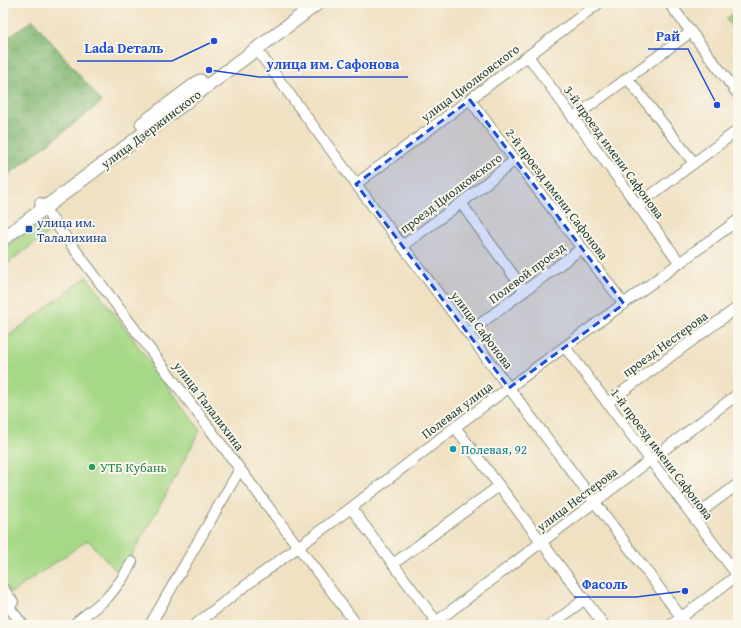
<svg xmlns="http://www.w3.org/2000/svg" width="741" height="628" font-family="'Gentium Book Plus',serif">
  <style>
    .grass { fill: url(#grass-tufts); stroke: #638a5e }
    .forest { fill: url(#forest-crowns); stroke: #527a54 }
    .pitch { fill: #a7d887; stroke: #638a5e }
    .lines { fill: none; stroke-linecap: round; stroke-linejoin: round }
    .minor-casing { stroke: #888f7c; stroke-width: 12 }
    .major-casing { stroke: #888f7c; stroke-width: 15 }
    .minor { stroke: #fff; stroke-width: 10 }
    .major { stroke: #fff; stroke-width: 13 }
    .marked { fill: #1d4ed8; fill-opacity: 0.2; stroke: #1d4ed8; stroke-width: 3; stroke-dasharray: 8 5; stroke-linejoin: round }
    .transit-dot { fill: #1a4fb4; stroke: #fbf7ec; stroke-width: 1.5 }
    .culture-dot { fill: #0f9aa8; stroke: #fbf7ec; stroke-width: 1.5 }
    .leisure-dot { fill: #2e9e5b; stroke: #fbf7ec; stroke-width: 1.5 }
    .labels { text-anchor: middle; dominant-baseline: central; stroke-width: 4; stroke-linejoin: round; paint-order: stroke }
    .street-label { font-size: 13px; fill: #1f3d34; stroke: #fbf7ec }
    .transit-label { font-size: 13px; fill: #164399; stroke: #fbf7ec; text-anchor: start }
    .culture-label { font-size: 13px; fill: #0d838f; stroke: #fbf7ec; text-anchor: start }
    .leisure-label { font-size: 13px; fill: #27864d; stroke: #fbf7ec; text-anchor: start }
    .leader { fill: none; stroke: #1d4ed8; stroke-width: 1.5 }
    .callout-dot { fill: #1d4ed8; stroke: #fbf7ec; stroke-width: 1.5 }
    .callout-label { font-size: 14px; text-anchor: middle; font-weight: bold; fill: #1d4ed8; stroke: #fbf7ec; stroke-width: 4; stroke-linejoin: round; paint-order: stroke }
  </style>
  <defs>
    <pattern id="grass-tufts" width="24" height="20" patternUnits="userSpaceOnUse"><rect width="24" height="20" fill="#a7d887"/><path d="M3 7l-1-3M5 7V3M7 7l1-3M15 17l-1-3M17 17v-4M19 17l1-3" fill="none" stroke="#8fba75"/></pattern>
    <pattern id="forest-crowns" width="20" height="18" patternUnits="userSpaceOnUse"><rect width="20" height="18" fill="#85b874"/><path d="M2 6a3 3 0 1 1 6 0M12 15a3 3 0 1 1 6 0" fill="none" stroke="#6c9760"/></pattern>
  </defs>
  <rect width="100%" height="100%" fill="#fbf7ec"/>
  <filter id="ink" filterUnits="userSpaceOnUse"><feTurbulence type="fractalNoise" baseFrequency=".025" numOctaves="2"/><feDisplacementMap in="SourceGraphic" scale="8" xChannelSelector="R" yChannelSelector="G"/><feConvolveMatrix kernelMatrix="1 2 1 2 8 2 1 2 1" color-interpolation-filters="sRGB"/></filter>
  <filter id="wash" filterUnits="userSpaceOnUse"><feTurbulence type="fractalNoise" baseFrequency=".012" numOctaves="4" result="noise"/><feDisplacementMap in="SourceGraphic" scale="16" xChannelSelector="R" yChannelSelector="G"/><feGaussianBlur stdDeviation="0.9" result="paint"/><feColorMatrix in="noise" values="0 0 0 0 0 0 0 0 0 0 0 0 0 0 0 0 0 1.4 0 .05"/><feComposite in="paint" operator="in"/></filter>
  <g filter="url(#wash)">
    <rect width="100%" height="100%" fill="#f0e1c3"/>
    <g class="grass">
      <polygon points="738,10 738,35 726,19"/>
      <polygon points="41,221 49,223 52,230 3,267 3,249"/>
    </g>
    <polygon class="forest" points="33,20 102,102 3,179 3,41"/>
    <polygon class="pitch" points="87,277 200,430 161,504 120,575 88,540 11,593 3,583 3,340"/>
  </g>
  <g filter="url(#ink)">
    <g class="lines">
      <defs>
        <g id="minor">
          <polyline points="669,3 738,94"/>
          <polyline points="257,50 356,184 687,625"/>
          <polyline points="528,56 680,263"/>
          <polyline points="627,78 694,163"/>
          <polyline points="470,100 624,304"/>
          <polyline points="573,118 691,32"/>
          <polyline points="356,184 599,3"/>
          <polyline points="40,203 357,625"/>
          <polyline points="461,203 524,290"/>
          <polyline points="638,205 738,130"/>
          <polyline points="402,246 461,203 515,160"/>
          <polyline points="468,333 582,248"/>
          <polyline points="565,347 738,576"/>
          <polyline points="607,403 738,307"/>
          <polyline points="455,427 604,625"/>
          <polyline points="351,508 439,625"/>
          <polyline points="694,517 738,484"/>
          <polyline points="393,564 499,486"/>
          <polyline points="3,589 13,602 8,606 23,625"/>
          <polyline points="73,625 108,597 122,579 132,562"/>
          <polyline points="150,625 240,469"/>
          <polyline points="195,625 245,586 351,508 455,427 738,220"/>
          <path d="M432,625C534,547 636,471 738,394"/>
          <polyline points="551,625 585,599"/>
          <polyline points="671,625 738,575"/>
        </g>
        <g id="major">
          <polyline points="142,124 200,81"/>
          <polyline points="3,239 318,3"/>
        </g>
      </defs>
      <use href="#minor" class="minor-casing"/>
      <use href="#major" class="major-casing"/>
      <use href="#minor" class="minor"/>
      <use href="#major" class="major"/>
    </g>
  </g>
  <path class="marked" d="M470,100L624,304L509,388L356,184Z"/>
  <rect class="transit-dot" x="25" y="225" width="8" height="8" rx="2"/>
  <circle class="culture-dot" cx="453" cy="449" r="4"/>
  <circle class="leisure-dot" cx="92" cy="467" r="4"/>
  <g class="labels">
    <g class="street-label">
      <text transform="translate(470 83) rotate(-37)">улица Циолковского</text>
      <text transform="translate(151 129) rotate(-37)">улица Дзержинского</text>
      <text transform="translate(614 152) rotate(54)">3-й проезд имени Сафонова</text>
      <text transform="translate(451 193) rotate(-37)">проезд Циолковского</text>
      <text transform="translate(557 194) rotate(53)">2-й проезд имени Сафонова</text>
      <text transform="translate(527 273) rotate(-37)">Полевой проезд</text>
      <text transform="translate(482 330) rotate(53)">улица Сафонова</text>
      <text transform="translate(665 344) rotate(-36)">проезд Нестерова</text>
      <text transform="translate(209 406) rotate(53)">улица Талалихина</text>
      <text transform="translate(457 410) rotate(-37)">Полевая улица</text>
      <text transform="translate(662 454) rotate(53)">1-й проезд имени Сафонова</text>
      <text transform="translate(577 499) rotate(-37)">улица Нестерова</text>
    </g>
    <g class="transit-label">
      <text x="37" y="222">улица им.<tspan x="37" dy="15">Талалихина</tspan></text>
    </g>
    <g class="culture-label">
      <text x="461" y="449">Полевая, 92</text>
    </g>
    <g class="leisure-label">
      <text x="100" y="467">УТБ Кубань</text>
    </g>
  </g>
  <path class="leader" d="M717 105L688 49H648M214 41L172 61H77M209 70L259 77H408M685 591L636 597H574"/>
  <g class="callout-dot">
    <circle cx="717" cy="105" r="4"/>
    <circle cx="214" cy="41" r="4"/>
    <circle cx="209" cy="70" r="4"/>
    <circle cx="685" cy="591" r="4"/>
  </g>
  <g class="callout-label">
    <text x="668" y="41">Рай</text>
    <text x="124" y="53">Lada Dеталь</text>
    <text x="333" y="69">улица им. Сафонова</text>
    <text x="605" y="589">Фасоль</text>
  </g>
  <rect width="741" height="628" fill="none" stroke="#fbf7ec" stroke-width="16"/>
</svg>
